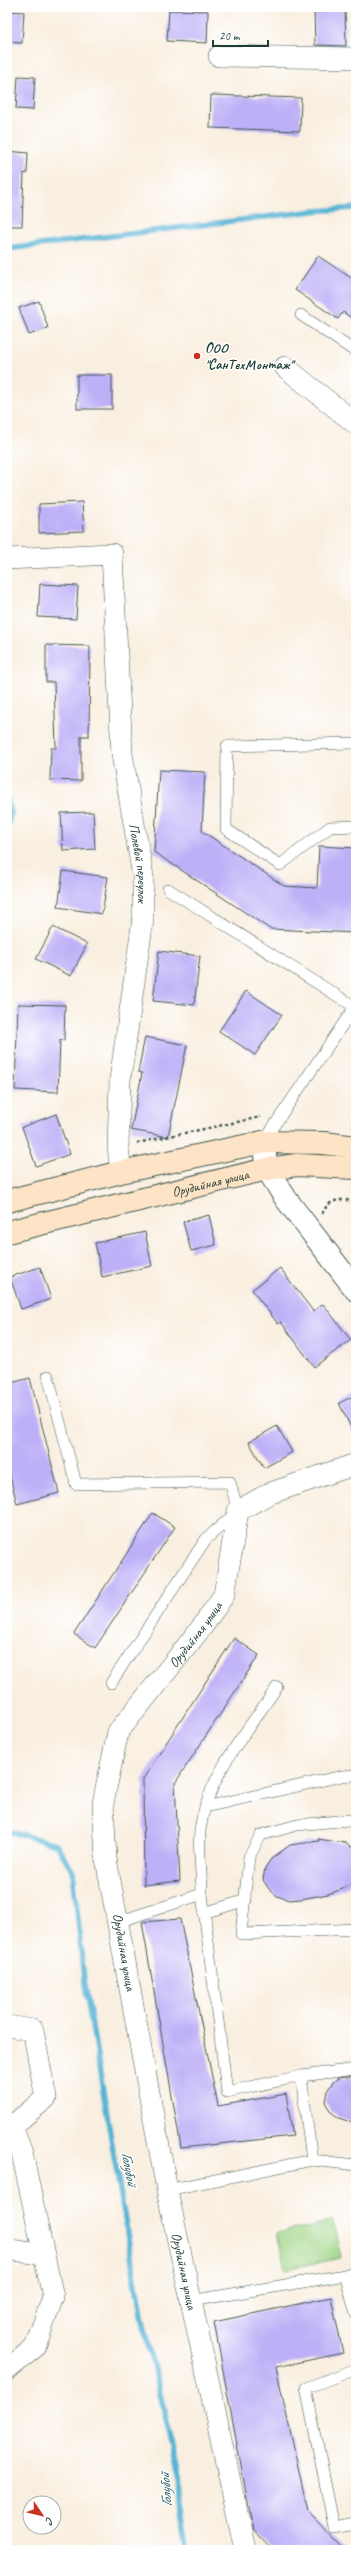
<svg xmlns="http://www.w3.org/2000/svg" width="363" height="2557" font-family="Caveat,sans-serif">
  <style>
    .pitch { fill: #9fd586; stroke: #5f895d }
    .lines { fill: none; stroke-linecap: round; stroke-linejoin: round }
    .stream { stroke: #56b4d5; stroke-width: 5.5 }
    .building { fill: #beb0f7 }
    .service-casing { stroke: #40584e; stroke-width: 12 }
    .minor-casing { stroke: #40584e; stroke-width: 22 }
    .tertiary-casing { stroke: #40584e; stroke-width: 24 }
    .secondary-casing { stroke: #40584e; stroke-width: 24 }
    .path { stroke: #40584e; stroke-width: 2.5; stroke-dasharray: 3 3; stroke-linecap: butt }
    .service { stroke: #fff; stroke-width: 11 }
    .minor { stroke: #fff; stroke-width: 21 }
    .tertiary { stroke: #fff; stroke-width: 22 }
    .secondary { stroke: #fee4c6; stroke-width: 22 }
    .poi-dot { fill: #c8321e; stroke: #fff; stroke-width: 1.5 }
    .labels { text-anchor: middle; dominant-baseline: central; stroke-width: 3; stroke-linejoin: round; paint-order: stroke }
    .poi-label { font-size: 14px; font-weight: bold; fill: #1f3d34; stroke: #fff; text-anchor: start }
    .street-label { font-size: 14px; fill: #1f3d34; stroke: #fff }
    .water-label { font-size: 15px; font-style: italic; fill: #306164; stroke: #fff }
  </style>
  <rect width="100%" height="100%" fill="#fff"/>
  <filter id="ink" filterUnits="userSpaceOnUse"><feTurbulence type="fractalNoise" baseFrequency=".025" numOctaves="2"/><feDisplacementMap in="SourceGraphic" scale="8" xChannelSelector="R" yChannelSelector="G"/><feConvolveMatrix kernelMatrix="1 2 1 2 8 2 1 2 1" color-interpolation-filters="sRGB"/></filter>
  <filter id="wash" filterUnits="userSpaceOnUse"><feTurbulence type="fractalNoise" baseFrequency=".012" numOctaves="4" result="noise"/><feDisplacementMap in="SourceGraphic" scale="16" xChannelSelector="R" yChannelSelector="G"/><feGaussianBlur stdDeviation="0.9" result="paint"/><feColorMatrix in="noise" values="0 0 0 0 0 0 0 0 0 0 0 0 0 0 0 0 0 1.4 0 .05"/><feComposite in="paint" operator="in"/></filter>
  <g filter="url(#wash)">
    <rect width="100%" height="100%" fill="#f9efe0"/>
    <polygon class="pitch" points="333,2221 341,2258 285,2269 277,2233"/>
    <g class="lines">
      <g class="stream">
        <polyline points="7,249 314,211 356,208"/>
        <polyline points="7,798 11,812 7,826"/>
        <polyline points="7,1831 56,1844 73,1871 84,1979 142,2320 178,2468 179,2507 186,2550"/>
      </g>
    </g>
    <g id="blocks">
      <g class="building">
        <polygon points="345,9 346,46 315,45 314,10"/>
        <polygon points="169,10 208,11 207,43 167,41"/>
        <polygon points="7,11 24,12 22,43 7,42"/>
        <polygon points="18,76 35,77 33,110 16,109"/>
        <polygon points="211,95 301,98 300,131 210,128"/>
        <polygon points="7,151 28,153 27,174 24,173 22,226 7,226"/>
        <polygon points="318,256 356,281 356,321 343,312 338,319 295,290"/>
        <polygon points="39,301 48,328 29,335 19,308"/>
        <rect x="77" y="375" width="35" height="34"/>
        <polygon points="82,502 84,531 39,533 39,504"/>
        <polygon points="40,584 78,586 76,619 38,617"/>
        <polygon points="46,645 90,646 89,736 81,736 81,781 50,780 51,748 56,748 54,682 46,682"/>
        <polygon points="159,770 205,772 202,831 284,886 317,888 319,846 356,848 356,933 270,929 154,852"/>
        <polygon points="93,812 95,849 63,851 61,813"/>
        <polygon points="63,871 108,877 102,914 58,907"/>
        <polygon points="53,927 87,944 71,976 36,959"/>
        <polygon points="159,951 200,956 194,1005 153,1001"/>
        <polygon points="246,991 282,1015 255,1055 219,1031"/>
        <polygon points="18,1004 65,1005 64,1041 60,1040 58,1092 15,1090"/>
        <polygon points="145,1037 187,1045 168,1137 131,1130 142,1073 138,1072"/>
        <polygon points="56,1114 70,1154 36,1166 22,1127"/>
        <polygon points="209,1215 216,1245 191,1251 183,1222"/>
        <polygon points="145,1232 152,1266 102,1277 95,1243"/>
        <polygon points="40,1267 51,1299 21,1309 10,1277"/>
        <polygon points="280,1268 313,1311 323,1304 351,1340 314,1367 281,1322 278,1324 252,1290"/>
        <polygon points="30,1378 59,1493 17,1504 7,1464 7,1384"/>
        <polygon points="356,1395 356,1438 339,1403"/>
        <polygon points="277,1426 292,1452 264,1468 249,1442"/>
        <polygon points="153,1513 175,1527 95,1648 74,1634"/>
        <polygon points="234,1638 259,1655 175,1783 180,1881 144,1885 143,1779"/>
        <polygon points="318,1839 345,1843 356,1850 356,1877 354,1882 343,1889 328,1894 301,1899 289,1900 277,1896 269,1889 263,1880 265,1868 271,1859 290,1845 319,1841"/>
        <polygon points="180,1919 218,2106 286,2094 293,2136 181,2148 142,1922"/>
        <polygon points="356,2076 356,2124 339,2118 331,2112 325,2102 327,2091 333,2082 338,2078"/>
        <polygon points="331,2297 343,2353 276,2367 308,2512 345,2550 272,2550 253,2530 214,2322"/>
      </g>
    </g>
  </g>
  <g filter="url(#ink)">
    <use href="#blocks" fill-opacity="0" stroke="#40584e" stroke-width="1"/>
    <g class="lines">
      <defs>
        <g id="service">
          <polyline points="301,315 356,352"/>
          <polyline points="356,743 227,746 226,829 280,865 330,827 356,826"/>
          <polyline points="168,889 355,1007"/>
          <polyline points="263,1142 356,1005"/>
          <polyline points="48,1376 76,1484 230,1482 238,1511 206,1539 111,1683"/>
          <polyline points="205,1807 342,1776 356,1775"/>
          <polyline points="356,1826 349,1820 297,1825 261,1835 249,1857 241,1934 356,1929"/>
          <polyline points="202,1894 227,2092 301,2076 356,2069"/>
          <polyline points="204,1913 246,1900"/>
          <path d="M118,1922L202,1894C202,1874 198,1851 200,1830C207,1776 247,1732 277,1687"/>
          <polyline points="301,2076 312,2160"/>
          <polyline points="167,2190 312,2160 356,2165"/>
          <polyline points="356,2271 345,2275 356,2314"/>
          <polyline points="190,2301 345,2275"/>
          <polyline points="356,2369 306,2388 334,2527 356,2523"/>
        </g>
        <g id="minor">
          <polyline points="219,56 356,58"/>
          <polyline points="285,367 356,424"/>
          <path id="s1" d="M7,559L112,554L122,754L143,876V919L120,1080L118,1147L121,1172"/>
          <polyline points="7,2026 33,2030 46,2098 12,2126 22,2153 53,2297 35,2347 7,2370"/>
          <polyline points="7,2249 44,2255"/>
          <path id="s2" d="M245,2550L167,2190L106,1859L103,1803L118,1732L202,1627L224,1595L238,1511L268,1494L356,1464"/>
        </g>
        <polyline id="tertiary" points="263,1142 267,1169 286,1199 356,1290"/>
        <g id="secondary">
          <polyline points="7,1201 121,1172 263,1142 324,1143 356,1147"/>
          <path id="s3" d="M7,1232L267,1169L297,1165L356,1168"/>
        </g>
      </defs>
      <use href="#service" class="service-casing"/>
      <use href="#minor" class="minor-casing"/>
      <use href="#tertiary" class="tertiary-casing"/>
      <use href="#secondary" class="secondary-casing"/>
      <g class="path">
        <polyline points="137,1143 261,1117"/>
        <polyline points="354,1200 355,1187"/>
        <path d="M322,1214C330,1198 339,1199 356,1201"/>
      </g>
      <use href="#service" class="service"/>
      <use href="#minor" class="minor"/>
      <use href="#tertiary" class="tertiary"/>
      <use href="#secondary" class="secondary"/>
    </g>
  </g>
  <circle class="poi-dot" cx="197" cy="356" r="4"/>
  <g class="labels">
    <g class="poi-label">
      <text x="205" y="348">ООО<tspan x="205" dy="16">"СанТехМонтаж"</tspan></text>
    </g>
    <g class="street-label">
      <text stroke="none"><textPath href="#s1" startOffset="416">Полевой переулок</textPath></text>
      <text stroke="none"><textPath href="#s3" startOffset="209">Орудийная улица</textPath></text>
      <text stroke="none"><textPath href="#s2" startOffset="958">Орудийная улица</textPath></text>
      <text transform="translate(124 1952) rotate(80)">Орудийная улица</text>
      <text transform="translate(184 2271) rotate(78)">Орудийная улица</text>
    </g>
    <g class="water-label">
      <text transform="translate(129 2169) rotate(80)">Голубой</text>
      <text transform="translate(166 2490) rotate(-94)">Голубой</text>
    </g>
  </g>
  <rect width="363" height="2557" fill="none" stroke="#fff" stroke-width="24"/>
  <g transform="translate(42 2515) rotate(125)"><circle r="19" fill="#ffffff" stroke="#a5b1ae"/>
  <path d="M0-3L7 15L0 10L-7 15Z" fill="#c8321e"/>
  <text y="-6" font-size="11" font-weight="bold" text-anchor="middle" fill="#1f3d34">С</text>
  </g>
  <path d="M213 40v6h55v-6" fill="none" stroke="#1f3d34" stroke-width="2"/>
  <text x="219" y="40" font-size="12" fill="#1f3d34" stroke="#ffffff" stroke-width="3" paint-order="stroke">20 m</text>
</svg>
